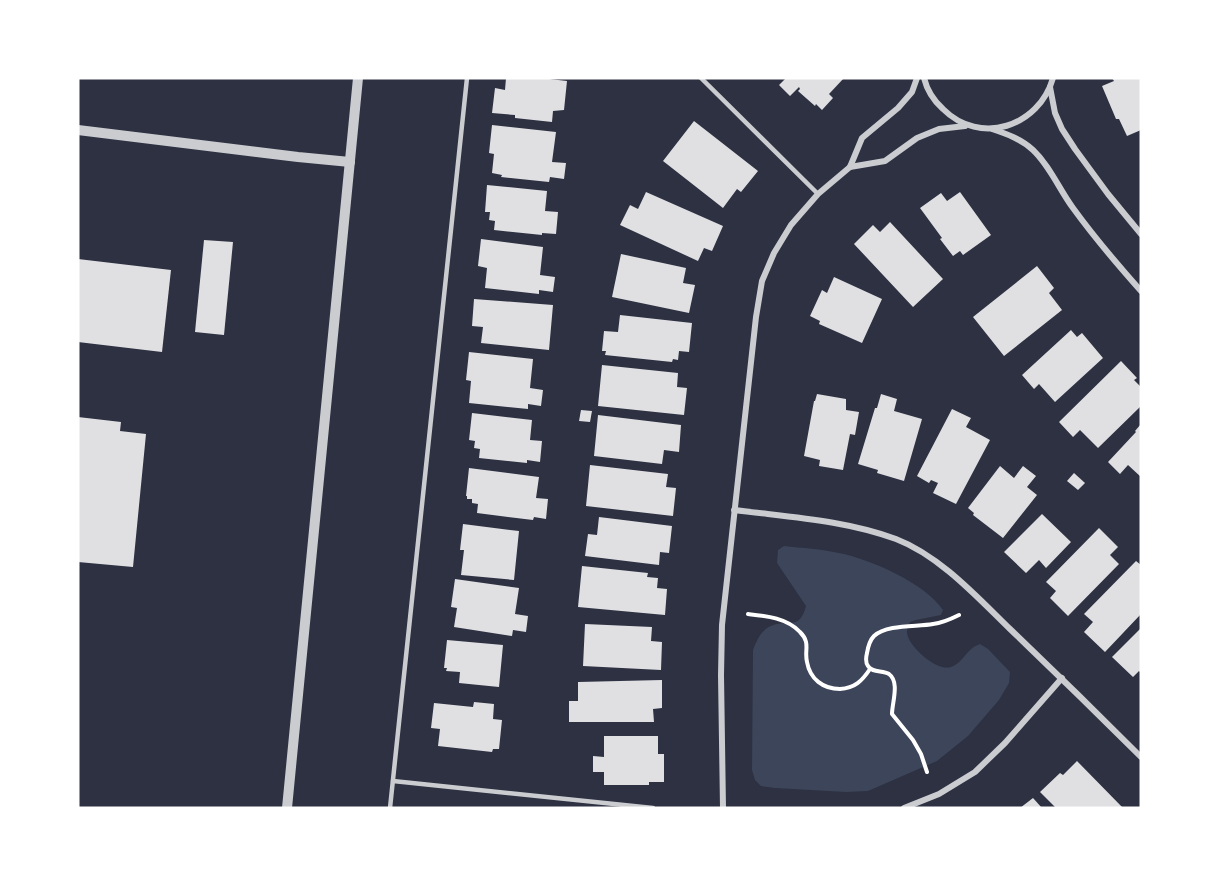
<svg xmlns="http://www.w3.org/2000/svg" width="1219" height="886" font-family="Cabin,sans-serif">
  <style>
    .green { fill: #3c4559 }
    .building { fill: #e0e0e3 }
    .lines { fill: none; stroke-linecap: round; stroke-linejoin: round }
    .path { stroke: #fff; stroke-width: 4 }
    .service { stroke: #caccd0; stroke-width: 4.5 }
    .minor { stroke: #caccd0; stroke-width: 6 }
    .tertiary { stroke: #caccd0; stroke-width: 10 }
  </style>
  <rect width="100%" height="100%" fill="#2d3142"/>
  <path class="green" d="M784,546C802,548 821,549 839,553C870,559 925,583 943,610L941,615L916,620L910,622C909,625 907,628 907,631C906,645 937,672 951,667C962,664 967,648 980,644L988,649L1010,672L1009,683L999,700L968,736L937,761L868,791L846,792L775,788L761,786L755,780L752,770L753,650C757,640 761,630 771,626C788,618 799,632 806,606L777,563L778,550Z"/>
  <g class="building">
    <polygon points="506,78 541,78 567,81 564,110 553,111 552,122 515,118 515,115 492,113 495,88 505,90"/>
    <polygon points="786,78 844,78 829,94 833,98 822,110 816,104 815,106 798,91 800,89 799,87 790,96 779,85"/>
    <polygon points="1112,78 1141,78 1141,130 1127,136 1119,119 1116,119 1102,86 1114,81"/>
    <polygon points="694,121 758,171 741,192 737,189 723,208 663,161"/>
    <polygon points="492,125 556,132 552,162 566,163 564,179 550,177 549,182 501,177 502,175 492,173 494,154 489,153"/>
    <polygon points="487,185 547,191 545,211 558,212 556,234 542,233 542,235 494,230 495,221 489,220 490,212 485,212"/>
    <polygon points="646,192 723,226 712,251 704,248 698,261 620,225 630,205 638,209"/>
    <polygon points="960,192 991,235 963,255 960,251 953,256 940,239 942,238 920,208 941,193 947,201"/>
    <polygon points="890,222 943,279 913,307 854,244 873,225 880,232"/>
    <polygon points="481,239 543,247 540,275 555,277 553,292 539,290 539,294 485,288 487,268 478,266"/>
    <polygon points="204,240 233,242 224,335 195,332"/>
    <polygon points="621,254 686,268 683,283 695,285 689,313 612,297"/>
    <polygon points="78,259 171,270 162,352 78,342"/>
    <polygon points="1037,266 1054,288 1049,293 1062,310 1004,356 973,317"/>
    <polygon points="834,277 882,299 862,343 819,324 820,321 810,316 822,290 827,293"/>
    <polygon points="474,299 553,305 549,350 481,343 483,327 472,326"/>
    <polygon points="620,315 692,323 689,352 679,351 678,360 673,359 672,362 605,355 606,351 602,351 604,331 618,332"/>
    <polygon points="1071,330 1077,337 1082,333 1103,358 1055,402 1039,384 1034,389 1022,375"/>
    <polygon points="469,352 533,359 530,388 543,390 541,406 528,404 528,409 469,403 471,381 466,380"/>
    <polygon points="1121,361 1137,378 1134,380 1141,387 1141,406 1098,448 1080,430 1073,437 1059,422"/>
    <polygon points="602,365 678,373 677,387 687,388 684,415 598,406"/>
    <polygon points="817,394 846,399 846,410 859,412 855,435 850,434 843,470 819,466 820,460 804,456 814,401 815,401"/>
    <polygon points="881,394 897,399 894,411 922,419 904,481 877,473 878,470 858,464 875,408 877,408"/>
    <polygon points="952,409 971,418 966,427 990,440 956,504 933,493 938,483 931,480 929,483 917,476"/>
    <polygon points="581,410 592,411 590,422 579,421"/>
    <polygon points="472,413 532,420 530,440 542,441 540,462 527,460 527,463 479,458 480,449 474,448 475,441 469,440"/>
    <polygon points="598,415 681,425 679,452 664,450 662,464 594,456"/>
    <polygon points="78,417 121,422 120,431 146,434 133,567 78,562"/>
    <polygon points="1141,424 1141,477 1128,465 1120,474 1108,462 1136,432 1135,431"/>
    <polygon points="590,465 668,474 666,487 676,488 673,516 586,506"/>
    <polygon points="1000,466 1014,478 1023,466 1036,476 1027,487 1037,495 1003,538 973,515 974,513 968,508"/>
    <polygon points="469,468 539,477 536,498 548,499 546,519 534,517 533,520 477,513 478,504 472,503 472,499 467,499 467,496 466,496"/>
    <polygon points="1074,473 1085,483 1078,490 1067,481"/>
    <polygon points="1042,514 1071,542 1046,568 1039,560 1026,573 1004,552"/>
    <polygon points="599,517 672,526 669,553 660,552 659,565 585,556 588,534 597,535"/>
    <polygon points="463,524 519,531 514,580 461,575 464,550 460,550"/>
    <polygon points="1099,528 1118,547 1110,555 1119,564 1068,616 1050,598 1056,591 1046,582"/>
    <polygon points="1136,561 1141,565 1141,614 1105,652 1084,632 1093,622 1084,614"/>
    <polygon points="582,566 648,573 647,577 658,578 657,588 667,589 665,615 578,607"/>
    <polygon points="455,579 519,588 515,614 528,616 526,632 513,630 512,636 454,627 457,608 451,607"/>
    <polygon points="585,624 652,627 651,641 662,642 661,670 583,666"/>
    <polygon points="1141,628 1141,673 1139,671 1133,677 1112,657"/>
    <polygon points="447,640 503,645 499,687 459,683 460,672 446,671 447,668 444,668"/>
    <polygon points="662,680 662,708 653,709 654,722 569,722 569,701 578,701 578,682"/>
    <polygon points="474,702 494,704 493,719 502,720 499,749 493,749 492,752 438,746 440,729 431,728 434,703 473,707"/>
    <polygon points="604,736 658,736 658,754 664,754 664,782 649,782 649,785 604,785 604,772 593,772 593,756 604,757"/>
    <polygon points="1077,761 1123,808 1056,808 1040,792 1060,773 1063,775"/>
    <polygon points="1033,798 1042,808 1020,808"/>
  </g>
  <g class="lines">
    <g class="path">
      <path d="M748,614C766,616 787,618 800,632C811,643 804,650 807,662C810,679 823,689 840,689C855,688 862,681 870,669"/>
      <path d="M927,772L921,754L913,740L892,714C892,703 900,682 889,674C883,670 872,673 868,666C865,662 866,657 867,653C868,647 870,640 874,636C887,624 917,627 933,624C942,623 951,619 959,615"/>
    </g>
    <g class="service">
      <polyline points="701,78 818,194"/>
      <polyline points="393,781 653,808"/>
      <polyline points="390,808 467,78"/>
    </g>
    <g class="minor">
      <path d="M924,78C927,90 934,101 943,109C980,146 1039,127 1053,78"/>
      <polyline points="1050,87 1055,113 1062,129 1075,149 1108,194 1141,234"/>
      <path d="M992,129C1007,134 1021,139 1033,150C1050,166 1059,189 1073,208C1094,237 1117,264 1141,291"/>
      <polyline points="850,167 885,161 917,138 939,129 965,126"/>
      <path d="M734,510C788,517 845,520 896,539C940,556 977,597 1010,629C1054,671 1098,714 1141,757"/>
      <polyline points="723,808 721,675 722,625 756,317 762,281 774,253 791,225 818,194 850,167 862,138 898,108 912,92 917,78"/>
      <polyline points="904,808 939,794 975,772 1005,743 1062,678"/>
    </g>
    <g class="tertiary">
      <polyline points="78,130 298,157 350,162"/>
      <polyline points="287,808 358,78"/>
    </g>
  </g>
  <rect width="1219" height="886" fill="none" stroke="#ffffff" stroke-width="159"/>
</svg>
